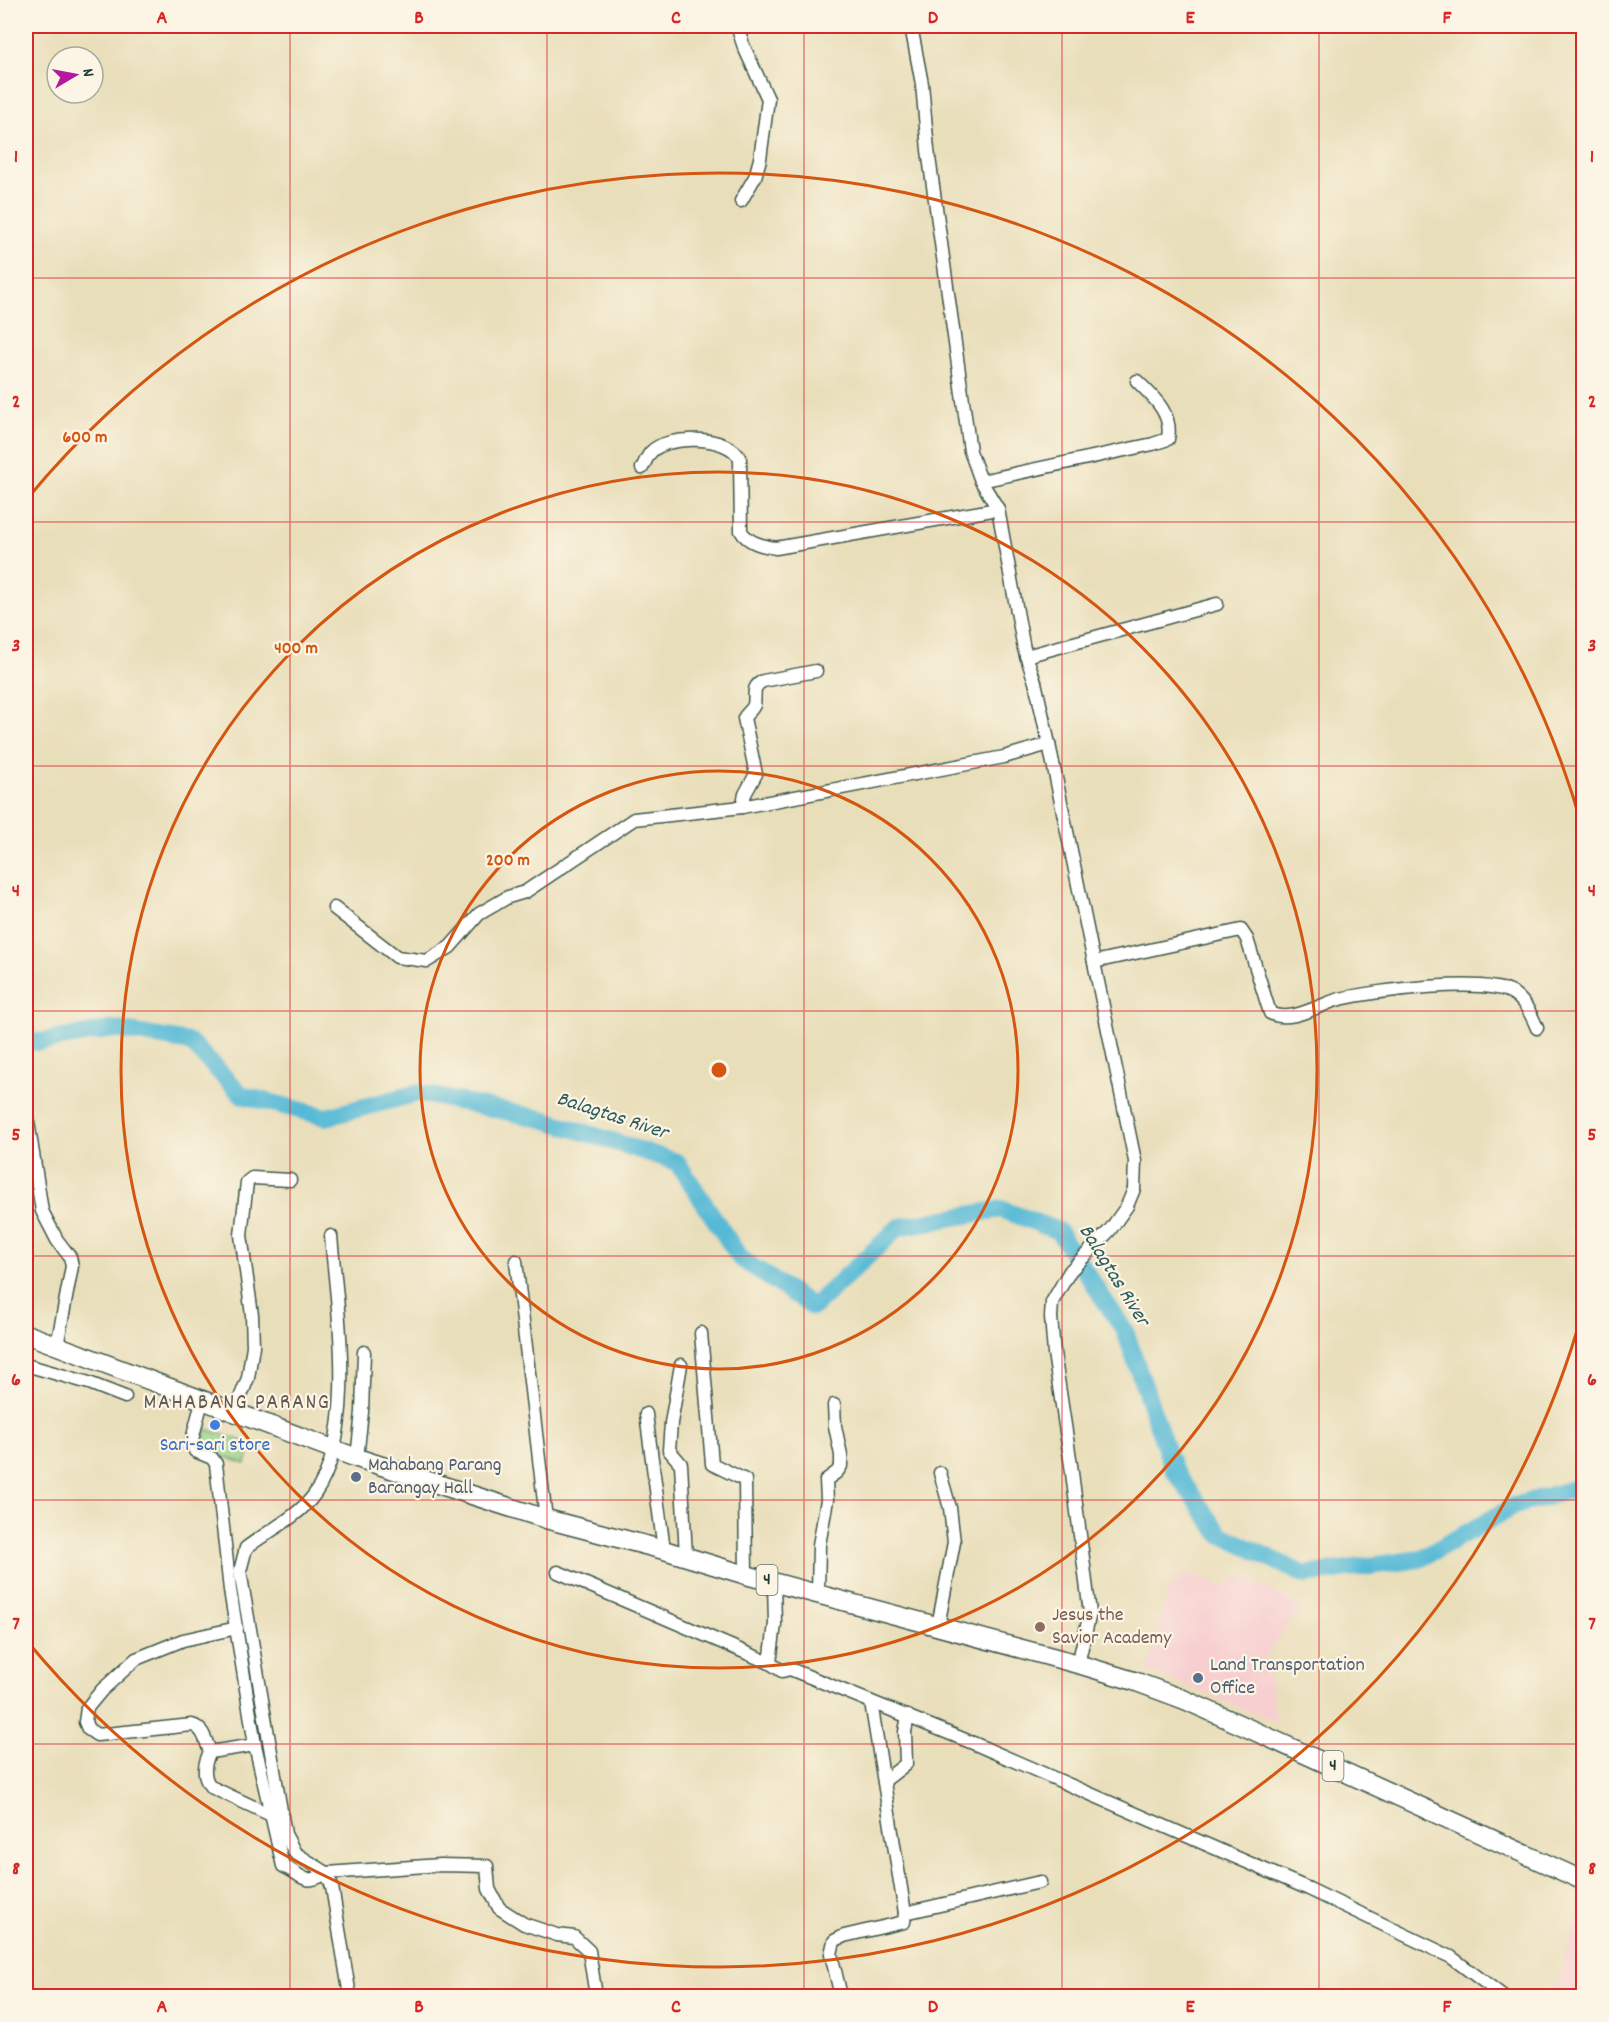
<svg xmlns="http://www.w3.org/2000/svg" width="1609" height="2022" font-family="Dekko,sans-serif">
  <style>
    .built { fill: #f7cfd0 }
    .green { fill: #96d287; stroke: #5a885e; stroke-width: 1.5 }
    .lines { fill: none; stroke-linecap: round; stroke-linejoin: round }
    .river { stroke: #57bad6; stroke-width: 18 }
    .minor-casing { stroke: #3d5548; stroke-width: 15 }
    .highway-casing { stroke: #3d5548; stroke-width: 21 }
    .minor { stroke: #fff; stroke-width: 12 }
    .highway { stroke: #fff; stroke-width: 18 }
    .grid { fill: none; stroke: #d62828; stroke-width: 1.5; stroke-opacity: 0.55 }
    .ring { fill: none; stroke: #d45610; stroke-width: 3 }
    .shop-dot { fill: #3f7fe0; stroke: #fcf5e5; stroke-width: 2 }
    .service-dot { fill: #5c6f8a; stroke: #fcf5e5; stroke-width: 2 }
    .education-dot { fill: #8d6e63; stroke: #fcf5e5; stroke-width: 2 }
    .labels { text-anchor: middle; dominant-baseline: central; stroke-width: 4.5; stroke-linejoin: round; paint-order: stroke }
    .shield { fill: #fcf5e5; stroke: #617469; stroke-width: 1.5 }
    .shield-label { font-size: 18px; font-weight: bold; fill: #1f3d34 }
    .shop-label { font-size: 20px; fill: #366cbe; stroke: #fcf5e5 }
    .service-label { font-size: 20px; fill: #4e5e75; stroke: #fcf5e5; text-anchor: start }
    .education-label { font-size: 20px; fill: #785e54; stroke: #fcf5e5; text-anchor: start }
    .water-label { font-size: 21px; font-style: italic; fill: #2d5c5c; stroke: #fcf5e5 }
    .quarter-label { font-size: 22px; letter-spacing: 1.5px; fill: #625a51; stroke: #fcf5e5 }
    .centre { fill: #d45610; stroke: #fcf5e5; stroke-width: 3 }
    .ring-label { font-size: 18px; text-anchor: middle; font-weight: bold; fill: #d45610; stroke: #fcf5e5; stroke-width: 4.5; stroke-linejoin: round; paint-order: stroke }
    .neatline { fill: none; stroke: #d62828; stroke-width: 2 }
    .grid-label { font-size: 20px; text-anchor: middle; font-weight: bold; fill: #d62828 }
  </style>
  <rect width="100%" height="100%" fill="#fcf5e5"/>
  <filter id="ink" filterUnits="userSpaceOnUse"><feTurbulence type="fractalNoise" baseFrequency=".0167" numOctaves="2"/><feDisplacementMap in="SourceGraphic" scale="12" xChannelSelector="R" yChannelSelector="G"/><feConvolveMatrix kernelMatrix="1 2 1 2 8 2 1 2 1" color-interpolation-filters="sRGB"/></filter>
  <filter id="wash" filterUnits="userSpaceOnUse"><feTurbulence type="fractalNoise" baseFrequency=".008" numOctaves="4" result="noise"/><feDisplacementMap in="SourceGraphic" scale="24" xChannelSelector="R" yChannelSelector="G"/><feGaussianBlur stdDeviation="1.35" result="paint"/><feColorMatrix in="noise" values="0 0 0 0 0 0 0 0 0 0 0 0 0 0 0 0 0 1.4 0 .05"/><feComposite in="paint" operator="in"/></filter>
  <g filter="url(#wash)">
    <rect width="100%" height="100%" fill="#e9deba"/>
    <g class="built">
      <polygon points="1185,1572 1226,1588 1239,1575 1301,1606 1265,1657 1277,1722 1148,1671 1168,1590"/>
      <polygon points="1579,1912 1584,1914 1583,1996 1552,1996"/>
    </g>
    <polygon class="green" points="206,1429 252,1444 246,1464 200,1449"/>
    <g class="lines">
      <polyline class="river" points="26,1041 40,1042 113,1029 190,1042 242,1095 326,1117 418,1093 543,1119 677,1162 740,1258 813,1307 899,1227 1001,1209 1058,1231 1125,1331 1173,1469 1220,1534 1305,1575 1420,1559 1514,1506 1584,1486"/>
    </g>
  </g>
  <g filter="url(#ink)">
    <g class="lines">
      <defs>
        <g id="minor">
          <polyline points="737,26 744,47 768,99 760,159 755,177 741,201"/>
          <polyline points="911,26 922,84 928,150 970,451 981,481 998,509 1024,649 1035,682 1049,744 1135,1161 1134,1189 1127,1206 1110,1230 1070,1271 1052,1302 1051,1317 1054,1353 1071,1465 1090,1613 1078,1664"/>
          <path d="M642,468C645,463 647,456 651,452C666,435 729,434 740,459L741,531C748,543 763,546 776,548L998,509"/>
          <path d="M981,481L1153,444L1168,439C1173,413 1153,397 1137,381"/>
          <polyline points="1026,656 1217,604"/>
          <path d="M742,807L745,794L756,774L744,718C747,713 752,710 754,705C756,694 751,687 763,681L816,671"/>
          <polyline points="334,908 397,957 427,961 450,947 479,914 508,897 525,892 634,819 742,807 1004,757 1049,744"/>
          <path d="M1094,962L1241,930L1247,939L1270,1013C1291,1024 1320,1004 1340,999C1373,991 1488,976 1514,994C1526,1003 1532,1016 1537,1028"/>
          <polyline points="26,1109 42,1211 57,1240 70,1257 72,1266 57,1346"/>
          <path d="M331,1236C337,1307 358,1434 314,1495C298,1517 268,1531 246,1548L240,1571L285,1834L295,1853L327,1873L332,1887L350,1996"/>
          <polyline points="516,1261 546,1519"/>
          <polyline points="701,1333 712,1464 745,1480 746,1575"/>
          <polyline points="26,1365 89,1383 125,1397"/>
          <polyline points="681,1365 671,1423 669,1450 681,1464 686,1556"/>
          <path d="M202,1401L192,1440L195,1451L212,1458L216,1464L230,1590L255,1745L283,1866C304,1875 302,1887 327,1873L440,1865L487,1866L489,1889L499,1908L524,1924L557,1935L574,1937L589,1951L596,1996"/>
          <polyline points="234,1413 248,1378 253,1346 252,1315 241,1235 247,1182 252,1178 290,1180"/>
          <polyline points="646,1414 664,1550"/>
          <polyline points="357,1458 362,1412 364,1352"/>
          <polyline points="558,1572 770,1663"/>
          <polyline points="774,1581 775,1624 770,1663 782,1671 790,1669 973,1743 1309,1889 1451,1957 1503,1996"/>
          <polyline points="818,1594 819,1545 827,1500 826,1480 837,1472 841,1466 841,1455 835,1426 834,1405"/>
          <polyline points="938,1626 954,1542 950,1508 940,1473"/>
          <path d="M237,1628L183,1640L136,1659L102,1690L87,1708L85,1722L88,1729L97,1735L192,1725C204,1728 206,1742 210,1752L255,1745"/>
          <path d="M210,1752C204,1763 202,1777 211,1787L271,1815"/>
          <polyline points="884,1781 906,1764 905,1732 908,1716"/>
          <polyline points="905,1913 1040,1882"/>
          <polyline points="841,1996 831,1954 834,1941 844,1936 904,1922 905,1913 871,1702"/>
        </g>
        <polyline id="highway" points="26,1334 357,1458 546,1519 664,1550 746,1575 1078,1664 1134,1681 1185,1700 1261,1734 1584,1881"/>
      </defs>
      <use href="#minor" class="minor-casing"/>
      <use href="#highway" class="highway-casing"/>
      <use href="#minor" class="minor"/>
      <use href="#highway" class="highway"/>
    </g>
  </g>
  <path class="grid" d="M290,26V1996M547,26V1996M804,26V1996M1062,26V1996M1319,26V1996M26,278H1584M26,522H1584M26,766H1584M26,1011H1584M26,1256H1584M26,1500H1584M26,1744H1584"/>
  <g class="ring">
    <circle cx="719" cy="1070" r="299"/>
    <circle cx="719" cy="1070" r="598"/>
    <path d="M1583 1310A897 897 0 0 1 27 1641M27 499A897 897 0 0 1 1583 830"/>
  </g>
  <circle class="shop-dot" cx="215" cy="1425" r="6"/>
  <g class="service-dot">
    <circle cx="356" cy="1477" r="6"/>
    <circle cx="1198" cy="1678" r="6"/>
  </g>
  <circle class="education-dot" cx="1040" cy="1627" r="6"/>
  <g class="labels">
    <g class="shield">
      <rect x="756.5" y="1565" width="21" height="30" rx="4.5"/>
      <rect x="1322.5" y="1751" width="21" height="30" rx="4.5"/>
    </g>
    <g class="shield-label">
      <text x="767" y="1580">4</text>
      <text x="1333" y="1766">4</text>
    </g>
    <g class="shop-label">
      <text x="215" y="1446">Sari-sari store</text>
    </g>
    <g class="service-label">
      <text x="368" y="1466">Mahabang Parang<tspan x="368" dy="23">Barangay Hall</tspan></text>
      <text x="1210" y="1666">Land Transportation<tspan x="1210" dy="23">Office</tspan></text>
    </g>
    <g class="education-label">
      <text x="1052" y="1616">Jesus the<tspan x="1052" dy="23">Savior Academy</tspan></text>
    </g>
    <g class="water-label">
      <text transform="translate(612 1117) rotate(18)">Balagtas River</text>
      <text transform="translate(1113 1276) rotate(58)">Balagtas River</text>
    </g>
    <g class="quarter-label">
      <text x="237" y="1403">MAHABANG PARANG</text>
    </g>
  </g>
  <circle cx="719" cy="1070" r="9" class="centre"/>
  <g class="ring-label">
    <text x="85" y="442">600 m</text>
    <text x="296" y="653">400 m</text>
    <text x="508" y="865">200 m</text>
  </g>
  <rect width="1609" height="2022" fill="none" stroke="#fcf5e5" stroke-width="66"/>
  <g transform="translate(75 75) rotate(80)"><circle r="28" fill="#fcf5e5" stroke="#a4ab9e" stroke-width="1.5"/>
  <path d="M0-4.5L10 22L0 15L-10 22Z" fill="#b5179e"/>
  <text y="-9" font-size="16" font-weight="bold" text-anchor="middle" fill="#1f3d34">N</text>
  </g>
  <rect x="33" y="33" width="1543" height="1956" class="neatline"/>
  <g class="grid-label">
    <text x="162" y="23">A</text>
    <text x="419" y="23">B</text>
    <text x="676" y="23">C</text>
    <text x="933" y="23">D</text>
    <text x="1190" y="23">E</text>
    <text x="1447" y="23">F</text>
    <text x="16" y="162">1</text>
    <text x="1592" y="162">1</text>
    <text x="16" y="407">2</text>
    <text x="1592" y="407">2</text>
    <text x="16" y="651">3</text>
    <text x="1592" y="651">3</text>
    <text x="16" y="896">4</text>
    <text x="1592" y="896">4</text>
    <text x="16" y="1140">5</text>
    <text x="1592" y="1140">5</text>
    <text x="16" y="1385">6</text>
    <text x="1592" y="1385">6</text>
    <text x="16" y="1629">7</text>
    <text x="1592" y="1629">7</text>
    <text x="16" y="1874">8</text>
    <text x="1592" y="1874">8</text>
    <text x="162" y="2012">A</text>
    <text x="419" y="2012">B</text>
    <text x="676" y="2012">C</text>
    <text x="933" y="2012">D</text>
    <text x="1190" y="2012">E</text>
    <text x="1447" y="2012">F</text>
  </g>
</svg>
